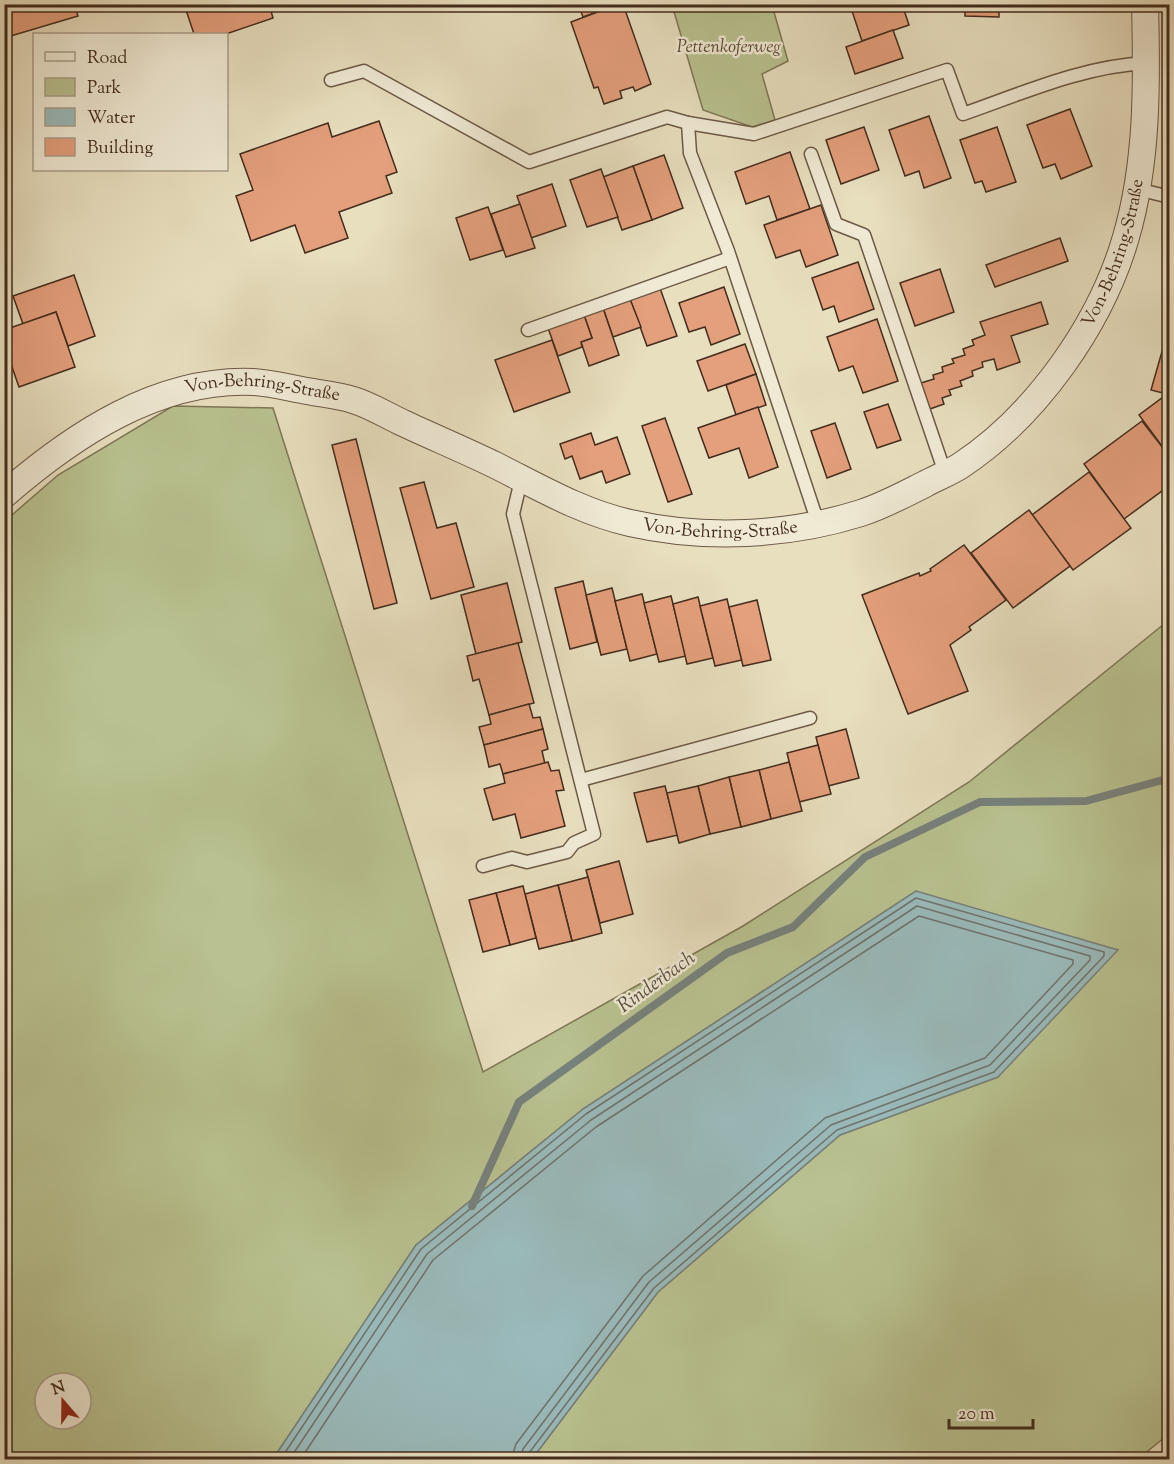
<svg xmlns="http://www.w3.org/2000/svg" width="1174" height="1464" font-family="'Sorts Mill Goudy',serif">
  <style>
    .green { fill: #b9c190; stroke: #7e7656; stroke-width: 1.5; fill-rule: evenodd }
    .water { fill: #9ababb; stroke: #77817c; stroke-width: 1.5 }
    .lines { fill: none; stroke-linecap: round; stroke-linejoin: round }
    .shore { stroke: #6e736c; stroke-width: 1.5 }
    .stream { stroke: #77817c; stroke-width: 8 }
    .building { fill: #e49f7c; stroke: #432c1d; stroke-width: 1.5 }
    .lane-casing { stroke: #6c5946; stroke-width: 15 }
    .street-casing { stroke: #6c5946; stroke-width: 28 }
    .lane { stroke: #f0ead5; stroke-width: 12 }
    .street { stroke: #f0ead5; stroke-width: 26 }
    .labels { text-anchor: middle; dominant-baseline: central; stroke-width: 5; stroke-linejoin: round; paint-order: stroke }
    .park-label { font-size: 18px; font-style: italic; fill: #5b4a34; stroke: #f0ead5 }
    .street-label { font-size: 18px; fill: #432c1d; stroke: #f0ead5 }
    .water-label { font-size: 20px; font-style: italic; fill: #595044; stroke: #f0ead5 }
  </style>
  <rect width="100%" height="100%" fill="#e8dfbf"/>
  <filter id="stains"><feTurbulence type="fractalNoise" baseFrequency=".00333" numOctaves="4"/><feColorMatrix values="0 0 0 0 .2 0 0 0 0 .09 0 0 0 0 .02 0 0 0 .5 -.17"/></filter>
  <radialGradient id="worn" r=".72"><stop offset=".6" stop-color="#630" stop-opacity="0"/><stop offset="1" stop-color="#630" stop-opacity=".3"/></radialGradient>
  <g class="green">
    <polygon points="672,5 772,5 788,61 762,74 775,120 752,127 703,110"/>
    <path d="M173,406L273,408L483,1072L743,926L969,782L1169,620L1170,1433L1138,1459H532L658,1292L840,1135L998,1077L916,891L583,1109L416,1245L273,1459H5V521L58,475ZM45,1383H81V1419H45Z"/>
  </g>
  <polygon class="water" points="916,891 1118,950 998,1077 840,1135 658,1292 532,1459 273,1459 416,1245 583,1109"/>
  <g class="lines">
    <g class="shore">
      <polyline points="280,1460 421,1249 586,1114 916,898 1104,952 1104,956 994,1072 837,1130 654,1288 529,1453 528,1460"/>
      <polyline points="289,1460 427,1254 591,1120 917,906 1090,956 1090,960 990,1065 831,1125 649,1282 523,1449 520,1460"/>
      <polyline points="300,1460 433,1260 596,1127 919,916 1073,960 1073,964 985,1058 825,1118 643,1276 516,1444 511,1460"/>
    </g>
    <polyline class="stream" points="472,1206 519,1102 727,953 793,927 865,857 980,802 1086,801 1170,778"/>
  </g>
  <g class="building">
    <polygon points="19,4 74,4 78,16 4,38 4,9"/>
    <polygon points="184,4 269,4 273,18 226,34 194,34"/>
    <polygon points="578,4 619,4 583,17"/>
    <polygon points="619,4 623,4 651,84 635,91 633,87 620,91 622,98 604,104 598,87 594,88 571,22"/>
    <polygon points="852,4 872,4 854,11"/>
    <polygon points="872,4 902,4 909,25 862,41 852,11"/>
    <polygon points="965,4 999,4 999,17 965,16"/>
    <polygon points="893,30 903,58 855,74 846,47"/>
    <polygon points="1070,109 1092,166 1061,179 1055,164 1043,168 1027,125"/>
    <polygon points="929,116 951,178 924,188 919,171 905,176 889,130"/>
    <polygon points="379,121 397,172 386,176 392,193 339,212 348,238 305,253 295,225 251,241 236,196 253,190 240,154 328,123 332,137"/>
    <polygon points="864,127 879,170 841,184 826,140"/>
    <polygon points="997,127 1016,182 986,192 982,181 975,183 960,140"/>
    <polygon points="790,152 810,209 777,220 769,196 746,204 735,172"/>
    <polygon points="664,155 683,208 652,220 633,166"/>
    <polygon points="633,166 652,220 622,230 603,177"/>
    <polygon points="601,169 618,217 587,227 570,180"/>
    <polygon points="552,184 566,226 531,238 517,196"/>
    <polygon points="520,204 535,248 506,257 491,214"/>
    <polygon points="821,205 838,255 806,267 800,250 776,258 764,225"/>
    <polygon points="488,207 503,250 470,260 456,218"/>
    <polygon points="1060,238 1068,261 995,287 986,265"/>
    <polygon points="858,262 874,309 839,322 834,306 823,310 812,278"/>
    <polygon points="940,269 954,312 915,326 900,283"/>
    <polygon points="74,275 95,336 68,346 56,312 23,324 13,296"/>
    <polygon points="724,287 740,334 711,345 705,327 689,332 679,303"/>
    <polygon points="660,288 677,336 647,346 630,299"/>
    <polygon points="630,299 641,327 613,337 603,308"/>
    <polygon points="1041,302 1048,324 1011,336 1020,362 997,370 994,359 982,362 983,367 972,371 973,376 960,381 962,386 949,390 951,395 942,398 944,404 930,409 921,383 934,379 933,375 943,372 942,367 954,363 952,359 965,355 963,349 974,345 972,340 985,335 980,322"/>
    <polygon points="603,308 619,355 589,366 581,342 592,338 584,315"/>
    <polygon points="56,312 75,367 19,387 4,344 4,330"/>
    <polygon points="584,315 592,338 581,342 582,347 558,356 548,328"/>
    <polygon points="877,319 898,381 863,393 853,366 839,371 827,337"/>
    <polygon points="1169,327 1170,327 1170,457 1139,415 1167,394 1151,390"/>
    <polygon points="552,340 570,392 514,412 495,360"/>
    <polygon points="745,344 756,374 708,391 697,361"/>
    <polygon points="756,374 766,405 736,415 726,385"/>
    <polygon points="888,404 901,440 877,448 864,412"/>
    <polygon points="758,407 778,467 749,478 739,448 709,458 698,428"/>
    <polygon points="665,418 692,494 668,502 642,426"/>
    <polygon points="1142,421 1170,457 1170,485 1124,519 1084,464"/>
    <polygon points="835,423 851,469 827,478 811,431"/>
    <polygon points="591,433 595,445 617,437 630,474 606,483 602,471 580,479 572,456 565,459 560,444"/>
    <polygon points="356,439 397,603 374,609 332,445"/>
    <polygon points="1089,472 1131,528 1073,570 1032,515"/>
    <polygon points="424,482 437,528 456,523 474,587 431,599 400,488"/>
    <polygon points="1029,510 1070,566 1013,608 971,553"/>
    <polygon points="964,545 1006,600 969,627 971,630 950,645 968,691 908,714 862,595 919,573 920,576 931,571 930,569"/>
    <polygon points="583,581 597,642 570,649 555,588"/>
    <polygon points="507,583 522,642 476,654 461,595"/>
    <polygon points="612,588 627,649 601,655 586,595"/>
    <polygon points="642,594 657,654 630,661 615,601"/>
    <polygon points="671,596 686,656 659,662 644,603"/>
    <polygon points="698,597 713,658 687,664 673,604"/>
    <polygon points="727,599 742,660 715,666 700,606"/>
    <polygon points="757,600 771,660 743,666 729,607"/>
    <polygon points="518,643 534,703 489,715 479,679 473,681 467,656"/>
    <polygon points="529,704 533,718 540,717 543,729 484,745 479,727 491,724 489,715"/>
    <polygon points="543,729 548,749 542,751 545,764 503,774 500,764 489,767 484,745"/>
    <polygon points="846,729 859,778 828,786 816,737"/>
    <polygon points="818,745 831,794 799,802 787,753"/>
    <polygon points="548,762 551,771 559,770 564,790 556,791 565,826 521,838 515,814 493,820 484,789 505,783 503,774"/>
    <polygon points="789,762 802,811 771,819 759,770"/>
    <polygon points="759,770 771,819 741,827 729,777"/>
    <polygon points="729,777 741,827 710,834 698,786"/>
    <polygon points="665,786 678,835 647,842 634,793"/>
    <polygon points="698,786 710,834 679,843 667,793"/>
    <polygon points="619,861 633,914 600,923 586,870"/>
    <polygon points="588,877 602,933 572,941 558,885"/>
    <polygon points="558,885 572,941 539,949 525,894"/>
    <polygon points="523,886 536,938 510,945 496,893"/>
    <polygon points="496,893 510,945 483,952 469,900"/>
  </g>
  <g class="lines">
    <defs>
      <g id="lane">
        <path d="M331,80L364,71L529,162L667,117L688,123L754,134L947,70L963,114C1023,93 1083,66 1147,63"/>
        <polyline points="688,123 690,153 728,251 818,523"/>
        <polyline points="811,154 836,224 864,235 945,473"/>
        <polyline points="1137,189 1170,197"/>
        <polyline points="528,330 730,258"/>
        <polyline points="581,780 810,718"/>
        <polyline points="483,866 512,858 527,862 567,852 574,843 594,834 513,514 521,480"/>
      </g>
      <g id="street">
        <path id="s1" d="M4,495C73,435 158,378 253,382C271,383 290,388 307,391C322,394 339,395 353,400C370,405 386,415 403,423C433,437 464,450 495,465C539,487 581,512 630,523C705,540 788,536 861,513C883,506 905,494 925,484C936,478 949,473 960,466C1036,416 1101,324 1126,237C1148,162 1147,82 1145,4"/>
      </g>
    </defs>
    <use href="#lane" class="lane-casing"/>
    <use href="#street" class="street-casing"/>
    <use href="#lane" class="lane"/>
    <use href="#street" class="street"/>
  </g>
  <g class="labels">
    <g class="park-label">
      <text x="729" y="48">Pettenkoferweg</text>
    </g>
    <g class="street-label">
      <text stroke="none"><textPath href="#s1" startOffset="1298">Von-Behring-Straße</textPath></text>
      <text stroke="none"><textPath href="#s1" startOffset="290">Von-Behring-Straße</textPath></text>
      <text stroke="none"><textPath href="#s1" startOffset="776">Von-Behring-Straße</textPath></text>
    </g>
    <g class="water-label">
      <text transform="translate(657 983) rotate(-36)">Rinderbach</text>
    </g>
  </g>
  <rect width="1174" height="1464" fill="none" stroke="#e8dfbf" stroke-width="24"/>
  <rect x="6" y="6" width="1162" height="1452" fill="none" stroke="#432c1d" stroke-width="3"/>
  <rect x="12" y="12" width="1150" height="1440" fill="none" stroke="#432c1d" stroke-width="1.5"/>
  <rect x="33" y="33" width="195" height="138" fill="#f0ead5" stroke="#ab9e8b" stroke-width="1.5"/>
  <rect x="45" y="52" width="30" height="9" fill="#f0ead5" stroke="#ab9e8b" stroke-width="1.5"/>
  <text x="87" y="63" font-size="18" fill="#432c1d">Road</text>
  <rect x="45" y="78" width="30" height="18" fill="#b9c190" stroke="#ab9e8b" stroke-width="1.5"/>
  <text x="87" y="93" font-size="18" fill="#432c1d">Park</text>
  <rect x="45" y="108" width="30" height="18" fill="#9ababb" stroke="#ab9e8b" stroke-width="1.5"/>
  <text x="87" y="123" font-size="18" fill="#432c1d">Water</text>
  <rect x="45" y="138" width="30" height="18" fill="#e49f7c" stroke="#ab9e8b" stroke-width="1.5"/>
  <text x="87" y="153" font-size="18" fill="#432c1d">Building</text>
  <g transform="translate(63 1401) rotate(340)"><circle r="28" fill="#f0ead5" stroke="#ab9e8b" stroke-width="1.5"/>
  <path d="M0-4.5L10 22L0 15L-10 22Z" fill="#8f2418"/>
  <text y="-9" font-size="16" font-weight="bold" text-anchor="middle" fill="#432c1d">N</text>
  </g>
  <path d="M949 1419v9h84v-9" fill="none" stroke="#432c1d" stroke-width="3"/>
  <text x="958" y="1419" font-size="18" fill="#432c1d" stroke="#f0ead5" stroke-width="4.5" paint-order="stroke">20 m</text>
  <rect width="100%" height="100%" filter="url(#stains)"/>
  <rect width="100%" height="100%" fill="url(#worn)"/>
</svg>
